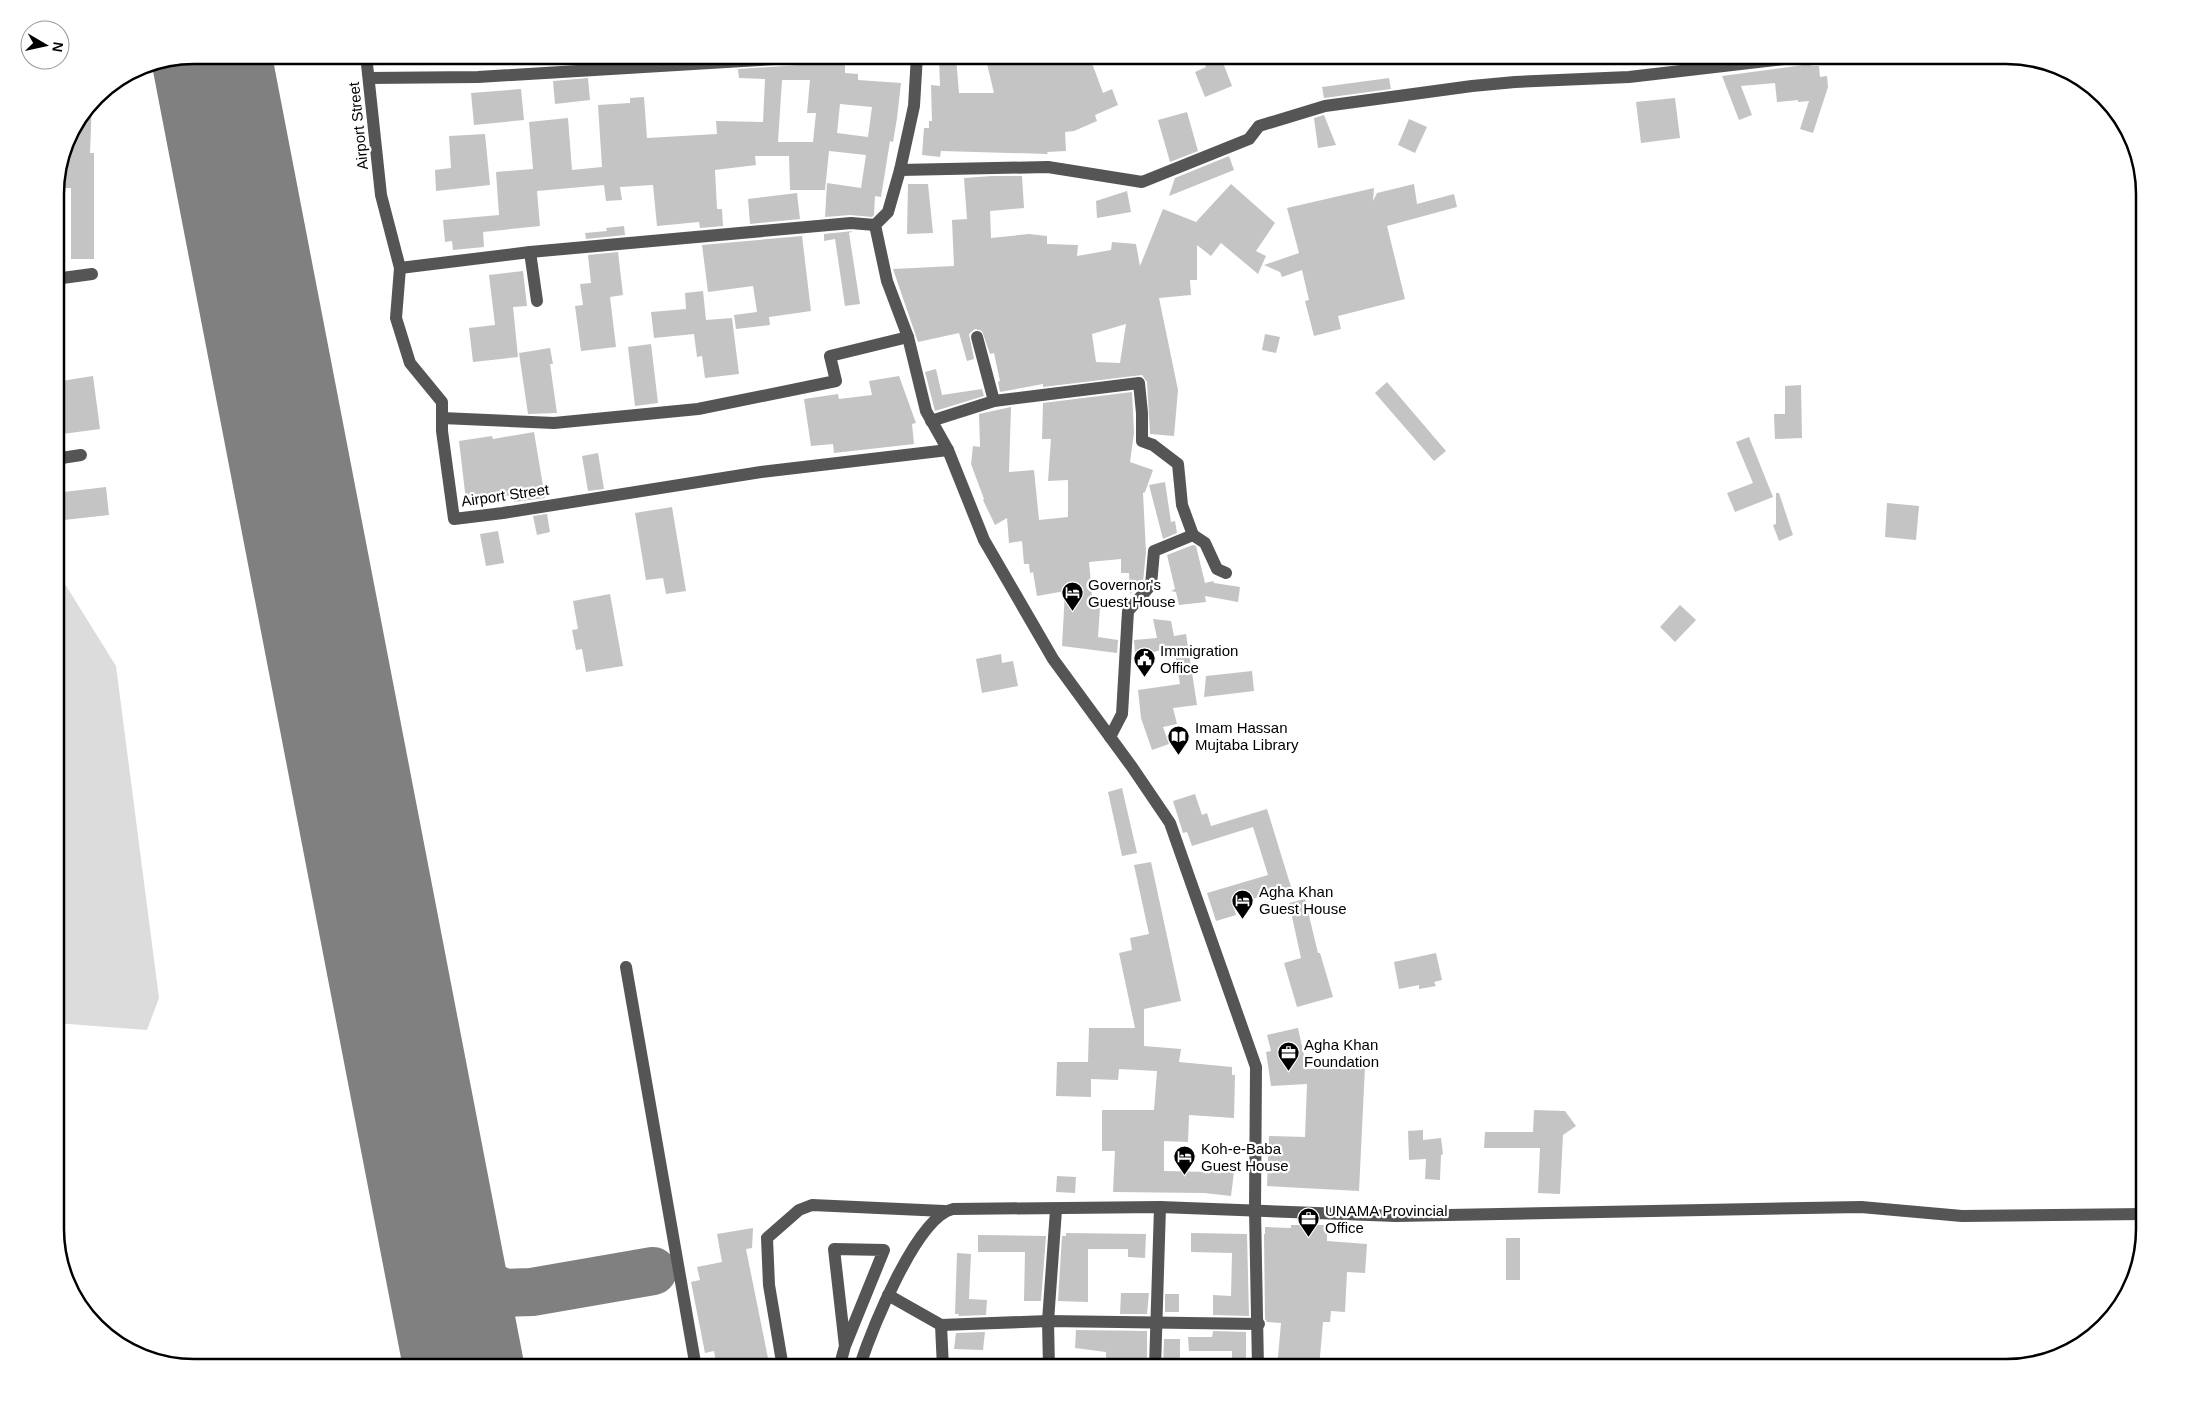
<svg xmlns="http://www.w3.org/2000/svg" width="2200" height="1423" font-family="Arial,sans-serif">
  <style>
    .green { fill: #dcdcdc }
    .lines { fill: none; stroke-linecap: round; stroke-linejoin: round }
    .taxiway { stroke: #808080; stroke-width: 48 }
    .runway { stroke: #808080; stroke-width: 120 }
    .building { fill: #c4c4c4; fill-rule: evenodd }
    .minor { stroke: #555; stroke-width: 12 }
    .labels { text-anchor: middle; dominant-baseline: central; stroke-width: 4.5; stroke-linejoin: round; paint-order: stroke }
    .street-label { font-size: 15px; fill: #000; stroke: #fff }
    .poi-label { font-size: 15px; fill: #000; stroke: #fff; text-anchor: start }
    .rim { fill: none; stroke: #000; stroke-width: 2.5 }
  </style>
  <rect width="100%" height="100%" fill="#fff"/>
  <polygon class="green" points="55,568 116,666 159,998 147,1030 55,1023"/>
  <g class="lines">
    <g class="taxiway">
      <polyline points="440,1241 464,1273 504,1293 532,1292 653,1271"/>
      <polyline points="458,1337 484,1368"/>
    </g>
    <polyline class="runway" points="211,55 464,1368"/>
  </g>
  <g class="building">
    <polygon points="571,55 587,55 587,62 572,63"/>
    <polygon points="1089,55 1103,93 1112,89 1118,105 1095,115 1097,121 1074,131 1065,132 1066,151 1047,152 1048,154 941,151 940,157 922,155 924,128 929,128 929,121 932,121 931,85 940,86 939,58 956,57 959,93 994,93 987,64 1006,60 1005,56"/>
    <polygon points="1202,55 1220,55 1232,86 1205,97 1195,72 1206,67"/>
    <path d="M845,62V73L858,74V80L901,83L897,118L893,142L890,141L881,197L875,196L874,215L872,217L850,215L825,217L827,183L861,188L866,155L829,151L825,190H790L789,156H755L756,165L715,170L717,209H722L723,226L700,228L699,222L657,226L653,185L620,187L622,200L606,201L604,185L537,191L540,226L483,232L484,247L453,250L452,241L445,242L443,220L499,215L496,172L533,169L529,122L568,118L572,170L602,167L598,105L630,103V98L644,97L647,138L717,134L716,121L763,122L765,79L739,78L738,69ZM782,80H810L807,113H816L813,142H778ZM840,104L872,107L868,137L837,133Z"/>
    <polygon points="1811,64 1811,66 1819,66 1820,77 1827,76 1828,87 1813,133 1800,129 1809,101 1798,102 1798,100 1777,102 1775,83 1741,86 1752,115 1739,120 1722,76"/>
    <polygon points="588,78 590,100 555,104 553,81"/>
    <polygon points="1389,78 1391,89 1324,98 1322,87"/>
    <polygon points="521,89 524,120 474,125 471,93"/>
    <polygon points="1675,98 1680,138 1641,143 1636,102"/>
    <polygon points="92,101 90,153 94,153 94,259 71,259 71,188 55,188 55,185 66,140"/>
    <polygon points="1187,112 1198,151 1170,162 1158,120"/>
    <polygon points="1324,115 1336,145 1318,148 1314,118"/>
    <polygon points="1409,119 1427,127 1415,153 1398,145"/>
    <polygon points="485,134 490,185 436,191 435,170 451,168 449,136"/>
    <polygon points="1229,156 1234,170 1169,196 1175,178"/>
    <path d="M992,176H1022L1024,208L990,211L991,238L1029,234L1047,236V244L1078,245L1077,256L1111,250L1112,242L1136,244L1140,266L1163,209L1196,222L1231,184L1275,223L1256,251L1266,256L1258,274L1221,243L1211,256L1197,245V280H1190L1191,295L1159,298L1178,390L1174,436L1150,434L1147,382L1142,375L1043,387V384L1000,392L998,382L1000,381L994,353L990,354L982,331L975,329L969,334L974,359L967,361L959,333L918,342L893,269L954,266L952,220L967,219L964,178ZM1126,324L1120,363L1096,362L1092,334Z"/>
    <polygon points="908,184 928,184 933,233 907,234"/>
    <polygon points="1414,184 1417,204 1454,194 1457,207 1387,226 1405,299 1338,316 1341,329 1314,336 1305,301 1309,300 1302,270 1282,277 1280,272 1264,265 1299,253 1287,208 1374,188 1373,201 1377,193"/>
    <polygon points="1127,191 1131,212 1097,218 1096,201"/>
    <polygon points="797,193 800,219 750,224 748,199"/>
    <polygon points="624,226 625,235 586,239 585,233 607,231 606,228"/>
    <polygon points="853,231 849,233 860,304 845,306 835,239 824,241 824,234"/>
    <polygon points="802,236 811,311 769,317 770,325 736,329 734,315 757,312 753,286 708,292 702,245"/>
    <polygon points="618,252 623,295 610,297 616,347 581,351 575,306 583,305 580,284 591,283 588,255"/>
    <polygon points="523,271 527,306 513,307 518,357 473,362 469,328 495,325 489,275"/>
    <polygon points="703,291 706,320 732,318 739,374 705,378 702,356 697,357 694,334 654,338 651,312 686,309 685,293"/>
    <polygon points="1265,334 1280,337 1276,353 1262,350"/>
    <polygon points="651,344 658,403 635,406 628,347"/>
    <polygon points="550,348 553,364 550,364 557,413 528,414 519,353"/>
    <polygon points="936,369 942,395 982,389 984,396 935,411 925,372"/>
    <polygon points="93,376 100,429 55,435 55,382"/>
    <polygon points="899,376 916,423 912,424 914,444 834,453 833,444 811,446 804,399 838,394 839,399 872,395 869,381"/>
    <polygon points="1387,382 1446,451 1434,461 1375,393"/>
    <polygon points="1801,385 1802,438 1775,439 1774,414 1785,414 1785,386"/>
    <polygon points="1132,392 1134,433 1130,462 1153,470 1145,492 1143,493 1146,552 1143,582 1130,594 1129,573 1121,573 1121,559 1089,562 1093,607 1100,607 1098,637 1118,640 1117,653 1062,646 1065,591 1037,596 1033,572 1030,573 1029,564 1024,564 1022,541 1009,543 1007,518 995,525 983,500 984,499 971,464 973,446 980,447 979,414 1011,407 1009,472 1034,470 1039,520 1068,517 1068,480 1048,481 1051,439 1042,439 1043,403"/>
    <polygon points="534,432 545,498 514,502 512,495 466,501 459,441 492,436 493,439"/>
    <polygon points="1749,437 1773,497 1735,512 1727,493 1753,483 1736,442"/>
    <polygon points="598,453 604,489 588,491 582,456"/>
    <polygon points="1165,482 1171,522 1175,521 1177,533 1163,539 1149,485"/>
    <polygon points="106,487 109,515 55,521 55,493"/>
    <polygon points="1776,493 1779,493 1793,535 1779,541 1773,525 1776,524"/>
    <polygon points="1887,503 1919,506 1916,540 1885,537"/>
    <polygon points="672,507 686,591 666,594 663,578 646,580 635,513"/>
    <polygon points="547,514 550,532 537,535 533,516"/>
    <polygon points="498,531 504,563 486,566 480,534"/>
    <polygon points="1193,545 1196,546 1205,583 1213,581 1214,583 1240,587 1238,602 1205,596 1206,602 1179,605 1176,592 1171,591 1175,589 1167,555"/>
    <polygon points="610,594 623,666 586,672 582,649 576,650 572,630 578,629 573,601"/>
    <polygon points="1680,605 1696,620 1675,642 1660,627"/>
    <polygon points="1153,619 1171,621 1174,636 1186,634 1197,705 1173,708 1177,724 1163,727 1169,744 1152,750 1141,718 1138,690 1180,684 1174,646 1151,653 1135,654 1134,640 1157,638"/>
    <polygon points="1001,654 1002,663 1013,661 1018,686 982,693 976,659"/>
    <polygon points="1252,671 1254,691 1204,697 1206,676"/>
    <polygon points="1122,788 1137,853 1122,856 1108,792"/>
    <polygon points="1195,794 1202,815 1207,813 1211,826 1267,809 1291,887 1233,905 1236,915 1216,921 1207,893 1268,875 1253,827 1192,846 1187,832 1183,833 1173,801"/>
    <polygon points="1151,862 1181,1001 1144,1009 1144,1046 1181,1049 1179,1062 1232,1067 1232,1075 1235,1075 1234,1118 1189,1115 1188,1142 1164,1141 1164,1171 1210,1172 1210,1170 1234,1172 1231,1196 1204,1193 1113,1192 1115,1151 1102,1151 1102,1110 1154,1110 1157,1071 1119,1069 1118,1080 1091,1079 1091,1097 1056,1096 1057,1062 1088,1062 1089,1028 1135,1028 1119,953 1132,950 1130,938 1149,934 1134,865"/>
    <polygon points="1305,899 1318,953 1320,953 1333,997 1297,1007 1284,963 1301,958 1289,903"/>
    <polygon points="1436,953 1442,980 1434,982 1436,986 1419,989 1419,985 1399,989 1394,962"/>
    <polygon points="1298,1028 1307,1069 1333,1068 1333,1066 1365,1067 1359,1191 1267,1186 1269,1136 1305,1137 1307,1084 1271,1086 1266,1052 1271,1051 1267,1035"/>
    <polygon points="1534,1110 1565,1111 1576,1126 1563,1135 1560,1194 1538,1193 1540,1148 1484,1148 1485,1132 1533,1132"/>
    <polygon points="1423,1130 1423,1140 1441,1138 1443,1154 1441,1155 1440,1180 1425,1179 1426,1159 1409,1160 1408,1131"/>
    <polygon points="1057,1176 1076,1177 1075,1193 1056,1192"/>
    <polygon points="1291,1225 1327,1225 1327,1241 1367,1244 1365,1273 1347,1272 1345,1312 1331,1311 1330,1322 1323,1322 1319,1368 1277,1368 1281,1323 1267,1322 1265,1319 1264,1234 1265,1234 1265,1227 1291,1228"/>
    <polygon points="753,1228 752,1248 746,1249 770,1368 717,1368 714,1351 705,1353 691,1282 700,1280 697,1267 722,1262 717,1234"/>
    <polygon points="1066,1233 1146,1234 1145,1258 1128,1257 1128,1249 1088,1249 1088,1302 1058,1301 1062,1236 1066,1236"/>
    <polygon points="1191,1233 1247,1234 1249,1316 1213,1315 1213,1295 1231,1296 1232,1253 1191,1252"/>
    <polygon points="978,1235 1046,1236 1041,1301 1024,1301 1025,1252 978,1252"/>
    <rect x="1506" y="1238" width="14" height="42"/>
    <polygon points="957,1253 971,1254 969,1299 987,1300 986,1315 958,1316 959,1314 955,1314"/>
    <polygon points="1121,1293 1149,1293 1147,1314 1120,1314"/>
    <rect x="1165" y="1294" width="14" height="18"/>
    <polygon points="1076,1330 1147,1331 1147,1368 1106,1368 1106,1352 1075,1348"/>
    <polygon points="1213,1331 1246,1332 1246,1368 1232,1368 1232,1351 1189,1351 1188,1337 1212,1337"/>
    <polygon points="985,1332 983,1350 954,1349 956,1333"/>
    <polygon points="1164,1339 1180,1339 1180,1368 1163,1368"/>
  </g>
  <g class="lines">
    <g class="minor">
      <polyline points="366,55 381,195 400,268 396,318 410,363 442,402 442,431 454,519 503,513 761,472 948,450"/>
      <polyline points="917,55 914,106 900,170 888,212 875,225 887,281 908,337 926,411 948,450 984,540 1053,659 1132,767 1170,823 1256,1067 1255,1210 1258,1368"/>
      <polyline points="369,78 478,77 840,55"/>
      <polyline points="900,170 1048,167 1142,182 1249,139 1259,126 1325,106 1472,86 1515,82 1629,77 1818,55"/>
      <polyline points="530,252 537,301"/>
      <polyline points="400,268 530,252 851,223 875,225"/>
      <polyline points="55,279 92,274"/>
      <polyline points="977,337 994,401"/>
      <polyline points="442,418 554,423 698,409 836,381 830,356 908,337"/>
      <polyline points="931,421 994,401 1139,383 1142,413 1142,441 1153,445 1178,464 1182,505 1193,535 1205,543 1217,569 1226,573"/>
      <polyline points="55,459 81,455"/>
      <polyline points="1110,737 1122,714 1128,611 1151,585 1154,551 1193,535"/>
      <polyline points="626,967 696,1368"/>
      <polyline points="888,1295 941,1325 1048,1321 1259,1324"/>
      <polyline points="941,1325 943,1368"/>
      <polyline points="783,1368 769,1285 767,1238 799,1210 812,1205 944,1211"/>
      <polyline points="839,1368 845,1346 884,1250 834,1249 845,1346"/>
      <path d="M859,1368C871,1332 916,1217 953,1209L1160,1207L1396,1216L1861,1207L1962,1216L2145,1214"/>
      <polyline points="1049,1368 1048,1321 1056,1210"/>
      <polyline points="1155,1368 1160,1207"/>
    </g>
  </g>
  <defs>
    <symbol id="hotel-pin" viewBox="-11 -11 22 30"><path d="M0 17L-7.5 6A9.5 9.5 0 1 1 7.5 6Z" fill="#000" stroke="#fff"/><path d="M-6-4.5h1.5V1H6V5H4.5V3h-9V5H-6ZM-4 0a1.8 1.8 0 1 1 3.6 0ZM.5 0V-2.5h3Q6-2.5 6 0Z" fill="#fff"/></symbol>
    <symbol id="civic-pin" viewBox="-11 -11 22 30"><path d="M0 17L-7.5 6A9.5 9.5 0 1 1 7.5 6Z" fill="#000" stroke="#fff"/><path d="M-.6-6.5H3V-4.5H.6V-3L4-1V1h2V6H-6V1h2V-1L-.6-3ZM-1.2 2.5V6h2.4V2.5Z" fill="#fff"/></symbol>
    <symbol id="library-pin" viewBox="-11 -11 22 30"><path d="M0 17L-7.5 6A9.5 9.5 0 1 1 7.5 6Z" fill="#000" stroke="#fff"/><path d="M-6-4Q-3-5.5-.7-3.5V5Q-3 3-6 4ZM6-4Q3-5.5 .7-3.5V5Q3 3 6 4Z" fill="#fff"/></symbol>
    <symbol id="office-pin" viewBox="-11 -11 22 30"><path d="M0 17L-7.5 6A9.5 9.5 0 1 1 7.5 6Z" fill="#000" stroke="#fff"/><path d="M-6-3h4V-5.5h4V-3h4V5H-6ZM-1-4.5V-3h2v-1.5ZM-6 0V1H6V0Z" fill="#fff"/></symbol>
  </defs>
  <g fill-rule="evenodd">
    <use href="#hotel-pin" x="1060" y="580" width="25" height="34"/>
    <use href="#civic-pin" x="1132" y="646" width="25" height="34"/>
    <use href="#library-pin" x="1166" y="724" width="25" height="34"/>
    <use href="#hotel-pin" x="1230" y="888" width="25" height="34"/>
    <use href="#office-pin" x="1276" y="1040" width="25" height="34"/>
    <use href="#hotel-pin" x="1172" y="1144" width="25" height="34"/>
    <use href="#office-pin" x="1296" y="1206" width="25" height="34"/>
  </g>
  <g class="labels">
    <g class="street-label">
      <text transform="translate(358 126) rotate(-96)">Airport Street</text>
      <text transform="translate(505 495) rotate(-8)">Airport Street</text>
    </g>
    <g class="poi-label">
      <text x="1088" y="584">Governor's<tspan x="1088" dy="17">Guest House</tspan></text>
      <text x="1160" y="650">Immigration<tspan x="1160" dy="17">Office</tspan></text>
      <text x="1195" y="727">Imam Hassan<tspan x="1195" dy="17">Mujtaba Library</tspan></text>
      <text x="1259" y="891">Agha Khan<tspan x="1259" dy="17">Guest House</tspan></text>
      <text x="1304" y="1044">Agha Khan<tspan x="1304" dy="17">Foundation</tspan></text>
      <text x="1201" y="1148">Koh-e-Baba<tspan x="1201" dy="17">Guest House</tspan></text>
      <text x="1325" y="1210">UNAMA Provincial<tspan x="1325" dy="17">Office</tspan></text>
    </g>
  </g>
  <path d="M0 0H2200V1423H0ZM194 64H2006A130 130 0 0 1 2136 194V1229A130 130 0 0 1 2006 1359H194A130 130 0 0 1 64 1229V194A130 130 0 0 1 194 64Z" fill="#fff" fill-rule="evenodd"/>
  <path class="rim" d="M194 64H2006A130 130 0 0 1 2136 194V1229A130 130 0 0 1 2006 1359H194A130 130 0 0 1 64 1229V194A130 130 0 0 1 194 64Z"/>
  <g transform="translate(45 45) rotate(99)"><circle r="24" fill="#ffffff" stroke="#999999"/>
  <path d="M0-4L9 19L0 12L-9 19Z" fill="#000000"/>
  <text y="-8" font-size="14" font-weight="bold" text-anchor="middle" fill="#000000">N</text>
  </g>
</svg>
